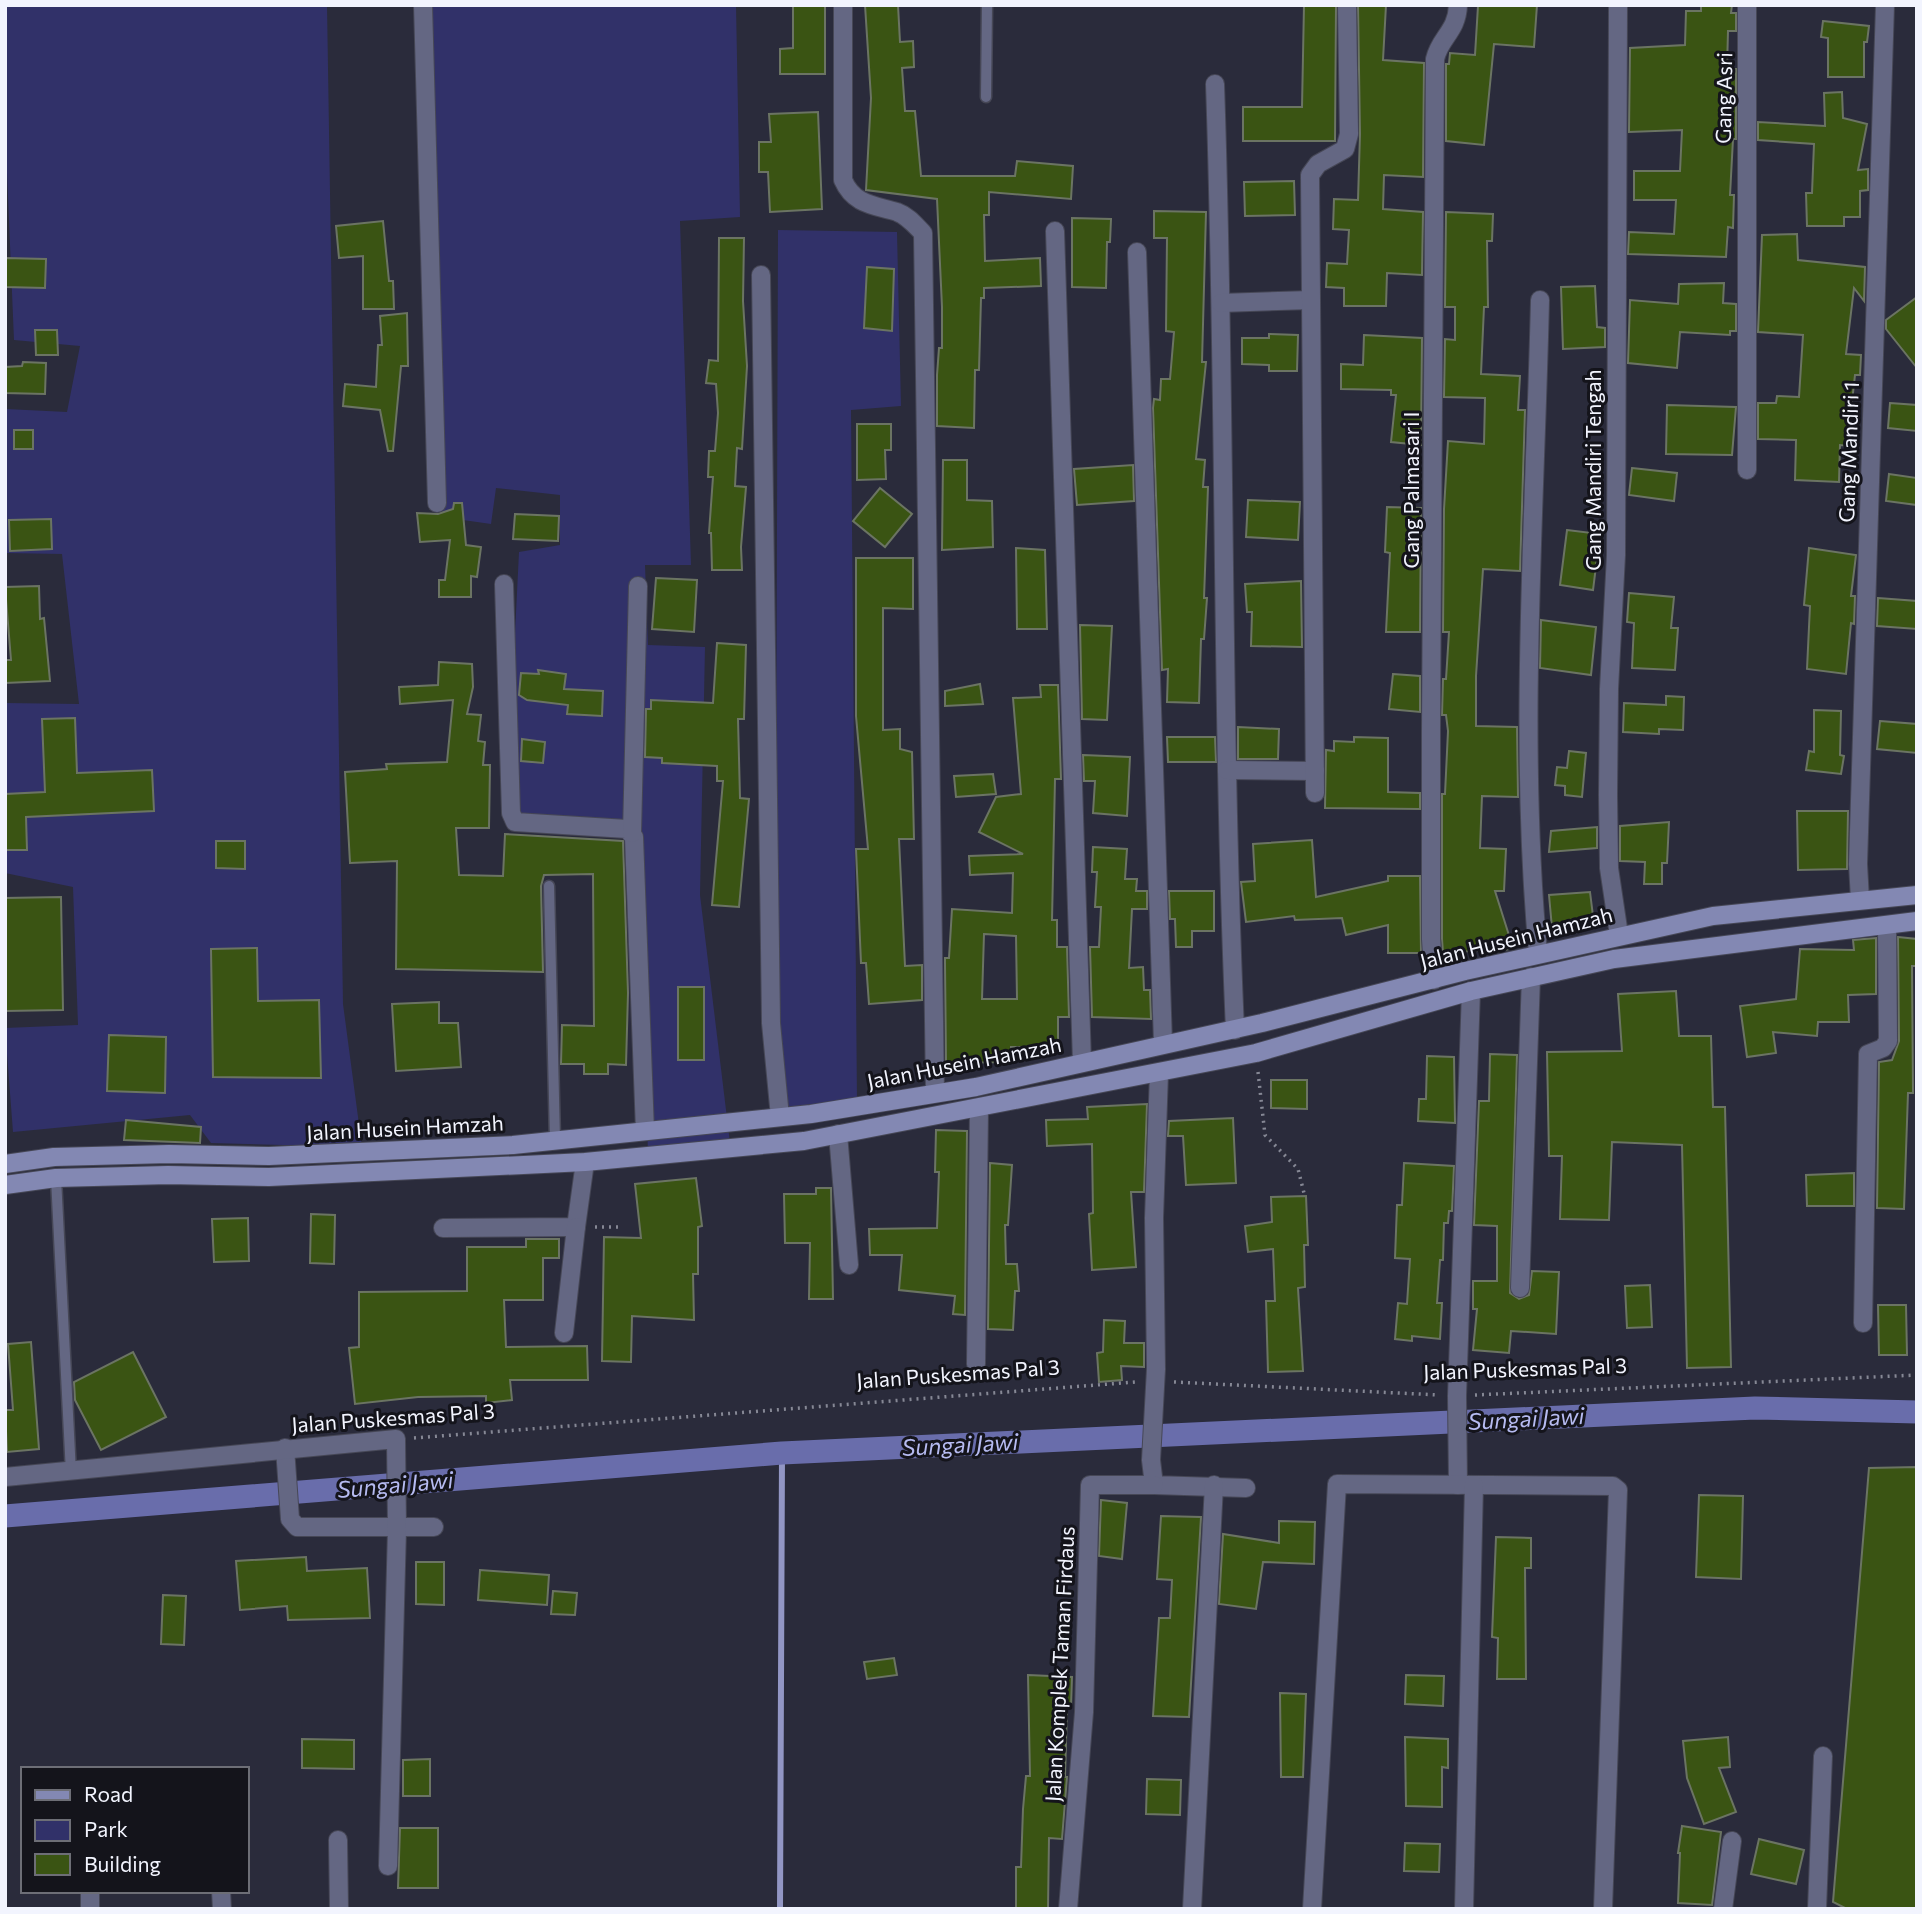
<svg xmlns="http://www.w3.org/2000/svg" width="1922" height="1914" font-family="Commissioner,sans-serif">
  <style>
    .green { fill: #313169 }
    .lines { fill: none; stroke-linecap: round; stroke-linejoin: round }
    .stream { stroke: #9296c4; stroke-width: 6 }
    .canal { stroke: #696dab; stroke-width: 23 }
    .building { fill: #3a5413; stroke: #6b7463; stroke-width: 2; fill-rule: evenodd }
    .lane-casing { stroke: #464756; stroke-width: 13 }
    .street-casing { stroke: #464756; stroke-width: 20 }
    .secondary-casing { stroke: #464756; stroke-width: 20 }
    .path { stroke: #868895; stroke-width: 3.5; stroke-dasharray: 2 5; stroke-linecap: butt }
    .lane { stroke: #646783; stroke-width: 10 }
    .street { stroke: #646783; stroke-width: 18 }
    .secondary { stroke: #8388b3; stroke-width: 18 }
    .labels { text-anchor: middle; dominant-baseline: central; stroke-width: 6; stroke-linejoin: round; paint-order: stroke }
    .street-label { font-size: 21px; fill: #f2f4fe; stroke: #14141b }
    .water-label { font-size: 23px; font-style: italic; fill: #b6bbf1; stroke: #14141b }
  </style>
  <rect width="100%" height="100%" fill="#2a2b3b"/>
  <g class="green">
    <polygon points="5,5 327,5 343,1004 362,1147 211,1143 190,1115 13,1132 5,1028 78,1025 73,887 5,873 5,703 79,704 62,554 5,553 6,409 67,412 80,346 14,340 5,125"/>
    <polygon points="431,5 736,5 740,217 680,221 691,565 645,565 648,645 705,647 700,895 730,1143 648,1152 637,826 511,813 510,735 519,552 560,545 560,495 496,488 491,524 442,517"/>
    <polygon points="778,230 897,232 901,406 851,410 857,1102 775,1115"/>
  </g>
  <g class="lines">
    <polyline class="stream" points="780,1909 782,1453"/>
    <polyline class="canal" points="5,1516 782,1453 1755,1408 1917,1412"/>
  </g>
  <g class="building">
    <polygon points="793,5 825,5 825,74 780,74 780,49 793,48"/>
    <polygon points="865,5 898,5 900,42 913,41 914,67 902,68 905,111 915,111 921,176 1015,176 1017,161 1073,166 1071,199 989,192 989,215 984,215 985,261 1040,258 1041,286 984,288 984,298 981,298 979,370 975,370 974,428 937,426 937,375 939,348 942,348 942,307 937,199 866,190 871,98"/>
    <polygon points="1304,5 1336,5 1335,141 1243,141 1243,107 1302,107"/>
    <polygon points="1358,5 1386,5 1383,60 1424,63 1423,177 1384,175 1383,209 1423,212 1422,275 1387,273 1386,306 1344,306 1344,288 1326,287 1327,263 1347,264 1349,230 1333,229 1334,199 1358,200 1360,134"/>
    <polygon points="1537,5 1534,47 1494,44 1484,145 1446,141 1446,64 1449,64 1450,53 1475,55 1478,6"/>
    <polygon points="1701,5 1732,5 1731,13 1736,13 1736,31 1728,31 1727,69 1736,69 1736,139 1733,139 1730,195 1734,195 1733,228 1728,227 1726,257 1628,254 1629,232 1674,234 1676,200 1634,200 1634,171 1680,171 1682,130 1629,132 1630,48 1685,45 1686,11 1701,11"/>
    <polygon points="1823,21 1869,26 1867,42 1864,42 1864,77 1828,77 1828,38 1821,37"/>
    <polygon points="1842,92 1843,118 1867,124 1858,170 1868,169 1868,190 1860,191 1860,217 1844,217 1844,226 1807,226 1806,193 1812,193 1814,144 1758,140 1758,122 1825,126 1824,93"/>
    <polygon points="818,112 822,209 770,212 768,172 759,172 759,142 771,142 769,114"/>
    <polygon points="1294,181 1295,215 1245,216 1244,182"/>
    <polygon points="1154,211 1206,212 1202,362 1206,362 1196,459 1205,460 1203,487 1208,487 1204,598 1207,598 1204,639 1201,639 1199,703 1167,702 1168,669 1162,670 1153,408 1154,399 1160,400 1161,379 1170,379 1174,332 1166,331 1167,238 1154,238"/>
    <polygon points="1446,212 1493,214 1492,241 1487,241 1488,307 1484,307 1481,374 1520,376 1518,410 1525,410 1520,571 1483,569 1476,676 1476,726 1517,727 1518,797 1482,796 1480,848 1506,849 1504,891 1495,891 1513,948 1488,954 1487,950 1443,953 1442,939 1442,794 1445,794 1448,731 1446,715 1442,715 1443,679 1446,679 1449,632 1443,632 1444,509 1448,441 1484,444 1485,398 1444,397 1445,339 1455,340 1455,307 1445,307"/>
    <polygon points="1072,218 1111,219 1110,242 1107,242 1106,288 1072,287"/>
    <polygon points="383,221 389,281 393,281 394,309 363,309 363,256 339,258 336,226"/>
    <polygon points="1797,234 1798,260 1865,267 1864,301 1854,288 1846,354 1861,355 1860,375 1855,375 1849,429 1852,429 1851,446 1840,445 1839,482 1795,480 1796,440 1758,439 1758,403 1776,403 1777,396 1799,397 1803,335 1758,332 1762,235"/>
    <polygon points="719,238 744,238 743,301 747,366 742,449 737,448 735,486 746,487 741,547 742,570 712,570 711,533 709,533 713,477 708,477 709,451 715,451 718,413 716,384 706,383 709,360 718,361"/>
    <polygon points="5,258 46,259 45,288 5,287"/>
    <polygon points="867,267 894,269 892,331 864,328"/>
    <polygon points="1724,283 1723,303 1736,304 1736,331 1730,331 1730,335 1680,332 1677,368 1628,363 1630,300 1678,304 1679,284"/>
    <polygon points="1595,286 1597,327 1605,328 1605,347 1563,349 1561,287"/>
    <polygon points="1917,297 1917,368 1886,329 1886,320"/>
    <polygon points="407,313 408,366 401,366 393,451 388,451 380,410 343,406 345,384 376,387 378,345 382,345 380,316"/>
    <polygon points="35,330 57,330 58,355 36,355"/>
    <polygon points="1269,334 1298,335 1297,371 1269,371 1269,365 1242,364 1242,338 1269,338"/>
    <polygon points="1364,335 1422,338 1421,445 1391,442 1396,395 1391,395 1391,390 1341,389 1341,364 1363,365"/>
    <polygon points="23,362 46,363 45,394 5,393 5,367 22,366"/>
    <polygon points="1890,403 1917,405 1917,431 1888,428"/>
    <polygon points="1667,405 1736,407 1732,455 1666,454"/>
    <polygon points="857,424 891,424 891,450 885,450 886,479 857,480"/>
    <rect x="14" y="430" width="19" height="19"/>
    <polygon points="943,460 967,460 967,500 992,501 993,547 942,550"/>
    <polygon points="1133,465 1134,501 1077,505 1074,469"/>
    <polygon points="1632,468 1677,473 1674,501 1629,495"/>
    <polygon points="1889,474 1917,478 1917,505 1886,501"/>
    <polygon points="880,488 912,514 885,547 853,521"/>
    <polygon points="1248,500 1300,502 1298,540 1246,537"/>
    <polygon points="454,503 462,503 466,545 481,547 477,577 471,576 471,597 439,597 439,580 445,580 450,540 420,542 417,513 438,514 453,509"/>
    <polygon points="1387,507 1421,508 1420,632 1386,632 1390,553 1385,552"/>
    <polygon points="515,514 559,516 558,541 513,539"/>
    <polygon points="51,519 52,549 10,551 9,520"/>
    <polygon points="1567,530 1600,534 1593,590 1560,585"/>
    <polygon points="1016,548 1045,550 1047,629 1017,629"/>
    <polygon points="1809,548 1856,555 1851,596 1855,596 1854,624 1851,623 1846,674 1807,669 1810,606 1804,605"/>
    <polygon points="856,558 913,558 913,609 883,608 883,730 900,729 900,749 912,752 914,839 899,839 905,966 922,965 922,1000 869,1004 866,963 861,963 856,849 868,849 856,716"/>
    <polygon points="656,578 697,580 694,632 652,629"/>
    <polygon points="1301,581 1302,647 1251,646 1252,612 1247,612 1245,584"/>
    <polygon points="39,586 40,619 44,618 50,681 5,683 5,660 11,660 5,587"/>
    <polygon points="1629,593 1674,597 1671,628 1678,628 1675,670 1632,668 1634,623 1627,622"/>
    <polygon points="1878,598 1917,601 1917,629 1877,626"/>
    <polygon points="1541,620 1596,627 1591,675 1540,668"/>
    <polygon points="1080,625 1112,626 1107,720 1082,719"/>
    <polygon points="717,643 746,645 744,719 738,719 740,798 749,799 739,907 712,905 723,781 717,781 717,766 662,763 662,758 645,757 646,709 651,709 651,700 713,703"/>
    <polygon points="439,662 472,664 473,687 467,714 481,715 478,741 485,742 483,765 490,765 489,828 456,828 459,875 503,876 505,834 623,841 628,993 626,1065 608,1064 608,1074 584,1074 584,1064 561,1064 562,1025 594,1026 593,874 544,875 541,886 543,972 396,969 397,861 350,863 345,772 387,769 386,764 447,762 453,700 400,704 399,687 438,685"/>
    <polygon points="538,670 566,674 564,689 603,691 602,716 567,714 568,705 527,700 519,695 521,673 539,674"/>
    <polygon points="1393,674 1420,676 1420,712 1389,709"/>
    <polygon points="980,684 983,704 945,706 945,691"/>
    <path d="M1040,685H1058L1061,779H1055L1052,920H1057V947H1067L1069,1017H1058V1047H1011V1062L946,1063L945,963V958H949L952,909L1012,913L1013,873L970,875L969,856L1023,854L979,832L996,797L1021,794L1013,698L1041,697ZM984,934L1016,936L1017,999H982Z"/>
    <polygon points="1666,696 1684,697 1683,730 1659,729 1659,734 1623,732 1624,703 1666,705"/>
    <polygon points="1814,710 1841,711 1840,755 1844,756 1841,774 1806,770 1809,751 1814,752"/>
    <polygon points="75,718 77,773 152,770 154,811 26,817 27,850 5,850 5,794 45,792 42,719"/>
    <polygon points="1880,721 1917,724 1917,753 1877,749"/>
    <polygon points="1238,727 1279,729 1278,759 1238,759"/>
    <polygon points="1167,737 1215,737 1216,762 1168,762"/>
    <polygon points="1354,737 1388,738 1388,792 1420,793 1420,809 1325,808 1326,750 1334,751 1334,741 1354,742"/>
    <polygon points="522,739 545,742 543,763 521,761"/>
    <polygon points="1569,751 1586,753 1582,797 1565,795 1565,786 1555,785 1557,767 1567,768"/>
    <polygon points="1083,755 1130,757 1127,816 1093,813 1095,781 1084,781"/>
    <polygon points="993,774 996,794 956,797 954,776"/>
    <polygon points="1797,811 1848,811 1847,869 1798,870"/>
    <polygon points="1669,822 1667,863 1662,863 1662,884 1644,884 1645,862 1620,861 1620,826"/>
    <polygon points="1597,827 1597,848 1549,852 1551,831"/>
    <polygon points="1312,840 1316,897 1388,881 1388,876 1420,876 1421,953 1388,953 1388,925 1346,935 1342,918 1295,920 1294,916 1246,922 1241,882 1255,881 1253,844"/>
    <polygon points="216,841 245,841 245,869 216,868"/>
    <polygon points="1093,847 1127,849 1125,879 1137,879 1136,891 1147,891 1147,909 1132,909 1129,968 1143,967 1144,990 1150,990 1151,1019 1092,1017 1090,947 1099,947 1101,907 1095,907 1097,872 1092,872"/>
    <polygon points="1169,891 1214,891 1214,931 1192,931 1192,947 1176,947 1175,919 1170,919"/>
    <polygon points="1590,892 1594,924 1552,928 1549,895"/>
    <polygon points="61,897 63,1010 5,1011 5,898"/>
    <polygon points="1898,937 1917,939 1917,966 1912,966 1913,1093 1908,1093 1904,1209 1877,1208 1879,1062 1892,1060 1899,1041"/>
    <polygon points="1876,938 1876,994 1848,995 1849,1022 1818,1022 1817,1036 1773,1032 1776,1053 1747,1057 1740,1006 1796,999 1800,949 1854,950 1853,940"/>
    <polygon points="257,948 258,1001 319,1000 321,1078 213,1077 211,949"/>
    <rect x="678" y="987" width="26" height="73"/>
    <polygon points="1676,991 1679,1036 1711,1036 1713,1107 1725,1107 1731,1367 1687,1368 1682,1145 1612,1142 1609,1220 1560,1219 1562,1156 1549,1156 1547,1052 1622,1051 1618,994"/>
    <polygon points="439,1002 439,1023 458,1023 461,1067 396,1071 392,1004"/>
    <polygon points="109,1035 166,1037 165,1093 107,1091"/>
    <polygon points="1490,1054 1517,1055 1510,1293 1519,1299 1529,1295 1532,1271 1559,1272 1556,1334 1511,1331 1509,1353 1473,1350 1477,1309 1473,1309 1473,1281 1497,1281 1497,1226 1474,1225 1479,1101 1489,1101"/>
    <polygon points="1427,1056 1454,1057 1455,1123 1418,1121 1419,1099 1426,1099"/>
    <polygon points="1271,1080 1307,1080 1307,1109 1271,1108"/>
    <polygon points="1147,1104 1144,1192 1131,1192 1136,1267 1092,1270 1089,1214 1093,1213 1092,1144 1047,1146 1046,1120 1088,1119 1087,1107"/>
    <polygon points="1233,1118 1236,1183 1186,1185 1183,1136 1168,1136 1169,1121"/>
    <polygon points="126,1120 201,1127 200,1143 124,1140"/>
    <polygon points="936,1130 967,1131 965,1315 953,1314 955,1296 899,1290 902,1255 870,1255 869,1229 937,1228 939,1172 935,1172"/>
    <polygon points="990,1163 1012,1165 1008,1225 1005,1225 1006,1264 1017,1264 1019,1291 1015,1291 1013,1330 988,1329"/>
    <polygon points="1404,1163 1454,1166 1452,1211 1449,1211 1448,1223 1444,1223 1443,1260 1440,1260 1437,1303 1442,1303 1440,1339 1412,1336 1412,1341 1395,1339 1398,1303 1407,1304 1410,1259 1395,1258 1397,1205 1402,1205"/>
    <polygon points="1854,1173 1854,1206 1807,1206 1806,1175"/>
    <polygon points="696,1178 702,1226 698,1227 698,1274 693,1274 694,1320 632,1316 631,1362 602,1361 604,1237 641,1238 635,1184"/>
    <polygon points="816,1188 831,1188 833,1299 809,1299 810,1243 785,1243 784,1194 816,1194"/>
    <polygon points="1306,1196 1308,1245 1304,1245 1305,1287 1298,1288 1303,1371 1268,1372 1266,1301 1275,1301 1273,1249 1248,1252 1245,1226 1272,1222 1271,1197"/>
    <polygon points="311,1214 335,1215 334,1264 310,1263"/>
    <polygon points="248,1218 249,1261 214,1262 212,1219"/>
    <polygon points="526,1239 559,1239 559,1258 543,1258 543,1300 504,1300 506,1347 587,1346 588,1380 510,1380 512,1400 486,1403 486,1396 418,1397 355,1404 349,1348 359,1347 359,1292 467,1291 467,1247 526,1247"/>
    <polygon points="1650,1285 1652,1327 1627,1328 1625,1286"/>
    <polygon points="1878,1305 1906,1305 1907,1355 1879,1355"/>
    <polygon points="1104,1320 1125,1321 1124,1343 1144,1343 1144,1367 1121,1366 1122,1380 1099,1382 1097,1353 1103,1352"/>
    <polygon points="31,1342 39,1449 7,1452 5,1410 13,1410 8,1344"/>
    <polygon points="133,1352 166,1417 101,1450 75,1400 74,1382"/>
    <polygon points="1917,1467 1917,1909 1847,1909 1833,1902 1869,1468"/>
    <polygon points="1699,1495 1743,1496 1741,1579 1696,1577"/>
    <polygon points="1101,1500 1127,1503 1122,1559 1099,1556"/>
    <polygon points="1161,1516 1201,1517 1189,1717 1153,1716 1159,1618 1170,1618 1172,1580 1157,1579"/>
    <polygon points="1279,1521 1315,1522 1314,1564 1263,1562 1256,1609 1219,1604 1223,1534 1279,1543"/>
    <polygon points="1496,1537 1531,1538 1531,1568 1525,1568 1526,1679 1497,1679 1498,1638 1492,1637"/>
    <polygon points="306,1557 307,1571 367,1568 370,1618 288,1620 287,1606 240,1610 236,1561"/>
    <polygon points="416,1562 444,1562 444,1605 416,1604"/>
    <polygon points="480,1570 549,1575 547,1605 478,1600"/>
    <polygon points="553,1591 577,1593 575,1615 551,1614"/>
    <polygon points="163,1595 186,1596 184,1645 161,1644"/>
    <polygon points="894,1658 897,1675 867,1679 864,1662"/>
    <polygon points="1028,1675 1072,1677 1071,1707 1067,1707 1065,1777 1067,1777 1062,1839 1049,1838 1048,1909 1016,1909 1016,1867 1021,1867 1023,1809 1026,1776 1030,1776"/>
    <polygon points="1406,1675 1444,1676 1443,1706 1405,1704"/>
    <polygon points="1280,1693 1306,1694 1303,1777 1281,1777"/>
    <polygon points="1405,1737 1448,1739 1448,1768 1442,1767 1442,1807 1406,1806"/>
    <polygon points="1728,1737 1730,1767 1719,1768 1736,1812 1704,1824 1687,1778 1683,1741"/>
    <polygon points="302,1739 354,1740 354,1769 302,1768"/>
    <polygon points="430,1759 430,1796 403,1796 403,1760"/>
    <polygon points="1147,1779 1181,1780 1180,1815 1146,1814"/>
    <polygon points="1682,1826 1721,1832 1712,1905 1678,1903 1680,1853 1678,1853"/>
    <polygon points="400,1828 438,1828 438,1888 398,1888"/>
    <polygon points="1759,1839 1804,1850 1796,1884 1751,1874"/>
    <polygon points="1405,1843 1440,1844 1439,1872 1404,1871"/>
  </g>
  <g class="lines">
    <defs>
      <g id="lane">
        <polyline points="986,97 987,5"/>
        <polyline points="549,886 555,1140"/>
        <polyline points="56,1178 71,1473"/>
      </g>
      <g id="street">
        <polyline points="423,5 437,503"/>
        <path d="M843,5V180C854,205 874,205 897,212C908,216 915,225 923,233L935,1093"/>
        <polyline points="1618,5 1616,555 1609,689 1608,795 1609,868 1619,935"/>
        <polyline points="1747,5 1747,470"/>
        <path d="M1215,84C1226,399 1221,715 1235,1030"/>
        <polyline points="1055,231 1082,1062"/>
        <polyline points="1137,252 1163,1043"/>
        <polyline points="761,275 771,1023 780,1117"/>
        <polyline points="1221,303 1311,300"/>
        <polyline points="504,584 511,813 515,822 627,829 634,837 645,1131"/>
        <polyline points="1227,770 1315,771"/>
        <polyline points="1315,793 1310,175 1318,164 1345,149 1349,134 1347,5"/>
        <polyline points="632,833 638,586"/>
        <polyline points="1860,900 1858,864 1885,5"/>
        <path d="M1538,953C1518,736 1535,517 1540,300"/>
        <path d="M1434,980L1431,939V731L1435,59C1440,37 1457,32 1458,5"/>
        <polyline points="1159,1073 1154,1218 1156,1369 1151,1460 1154,1485 1246,1488"/>
        <polyline points="838,1134 849,1265"/>
        <polyline points="443,1228 576,1227 585,1162"/>
        <polyline points="1520,1288 1531,977"/>
        <polyline points="1863,1323 1868,1054 1883,1048 1888,1041 1887,926"/>
        <polyline points="564,1333 576,1227"/>
        <polyline points="976,1364 979,1108"/>
        <polyline points="285,1448 290,1519 297,1527 434,1527"/>
        <polyline points="5,1477 396,1439 397,1529 388,1866"/>
        <polyline points="1458,1485 1457,1396 1471,991"/>
        <polyline points="338,1840 339,1909"/>
        <polyline points="90,1891 90,1909"/>
        <polyline points="221,1891 222,1909"/>
        <polyline points="1068,1909 1084,1712 1090,1485 1154,1485"/>
        <polyline points="1192,1909 1214,1485"/>
        <polyline points="1312,1909 1337,1484 1613,1486 1618,1490 1603,1909"/>
        <polyline points="1464,1909 1474,1485"/>
        <polyline points="1723,1909 1732,1841"/>
        <polyline points="1817,1909 1823,1756"/>
      </g>
      <g id="secondary">
        <polyline points="5,1164 54,1157 169,1154 269,1156 513,1145 811,1114 976,1087 1262,1023 1465,971 1713,916 1917,895"/>
        <polyline points="5,1185 56,1178 168,1175 269,1177 585,1162 804,1141 1256,1053 1471,991 1614,959 1917,921"/>
      </g>
    </defs>
    <use href="#lane" class="lane-casing"/>
    <use href="#street" class="street-casing"/>
    <use href="#secondary" class="secondary-casing"/>
    <g class="path">
      <polyline points="1258,1072 1265,1135 1298,1169 1304,1193"/>
      <polyline points="595,1227 621,1227"/>
      <polyline points="1174,1382 1439,1395"/>
      <polyline points="1475,1395 1917,1375"/>
      <polyline points="414,1438 1135,1382"/>
    </g>
    <use href="#lane" class="lane"/>
    <use href="#street" class="street"/>
    <use href="#secondary" class="secondary"/>
  </g>
  <g class="labels">
    <g class="street-label">
      <text transform="translate(1723 98) rotate(-89)">Gang Asri</text>
      <text transform="translate(1848 452) rotate(-88)">Gang Mandiri 1</text>
      <text transform="translate(1592 470) rotate(-90)">Gang Mandiri Tengah</text>
      <text transform="translate(1410 490) rotate(-90)">Gang Palmasari I</text>
      <text transform="translate(1516 937) rotate(-14)">Jalan Husein Hamzah</text>
      <text transform="translate(964 1062) rotate(-11)">Jalan Husein Hamzah</text>
      <text transform="translate(405 1127) rotate(-3)">Jalan Husein Hamzah</text>
      <text transform="translate(1525 1368) rotate(-2)">Jalan Puskesmas Pal 3</text>
      <text transform="translate(958 1373) rotate(-4)">Jalan Puskesmas Pal 3</text>
      <text transform="translate(393 1417) rotate(-4)">Jalan Puskesmas Pal 3</text>
      <text transform="translate(1059 1664) rotate(-87)">Jalan Komplek Taman Firdaus</text>
    </g>
    <g class="water-label">
      <text transform="translate(1526 1418) rotate(-3)">Sungai Jawi</text>
      <text transform="translate(960 1444) rotate(-3)">Sungai Jawi</text>
      <text transform="translate(395 1484) rotate(-5)">Sungai Jawi</text>
    </g>
  </g>
  <rect width="1922" height="1914" fill="none" stroke="#f2f4fe" stroke-width="14"/>
  <rect x="21" y="1767" width="228" height="126" fill="#14141b" stroke="#6d6e76" stroke-width="2"/>
  <rect x="35" y="1790" width="35" height="10" fill="#8388b3" stroke="#6d6e76" stroke-width="2"/>
  <text x="84" y="1802" font-size="21" fill="#f2f4fe">Road</text>
  <rect x="35" y="1820" width="35" height="21" fill="#313169" stroke="#6d6e76" stroke-width="2"/>
  <text x="84" y="1837" font-size="21" fill="#f2f4fe">Park</text>
  <rect x="35" y="1854" width="35" height="21" fill="#3a5413" stroke="#6d6e76" stroke-width="2"/>
  <text x="84" y="1872" font-size="21" fill="#f2f4fe">Building</text>
</svg>
